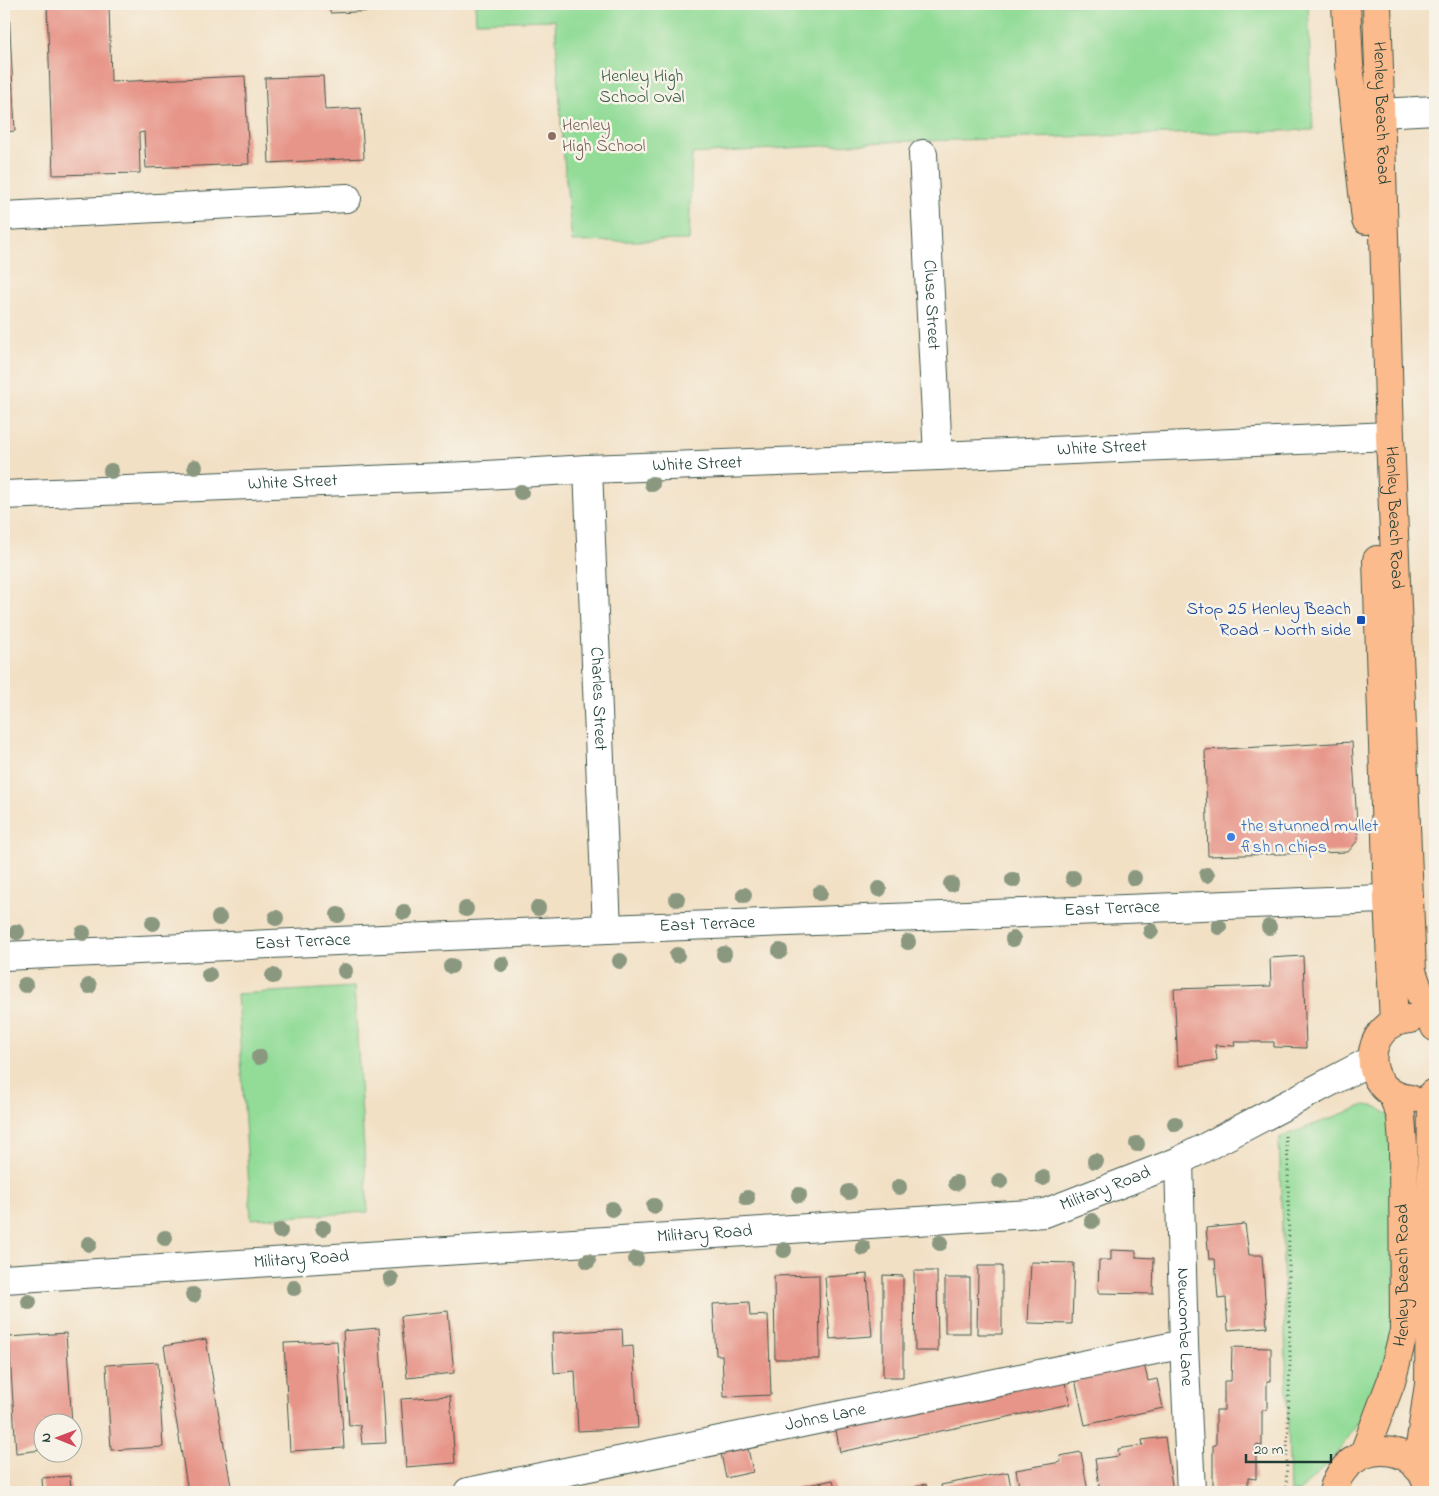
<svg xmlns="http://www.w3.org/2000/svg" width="1439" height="1496" font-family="'Indie Flower',sans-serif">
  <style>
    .green { fill: #93dc98; stroke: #598c66 }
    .building { fill: #e79589 }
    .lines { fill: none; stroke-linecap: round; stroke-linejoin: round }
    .minor-casing { stroke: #3f554a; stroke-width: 30 }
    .major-casing { stroke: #3f554a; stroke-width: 30 }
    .path { stroke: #3f554a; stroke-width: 3; stroke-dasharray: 1 4; stroke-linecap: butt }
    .minor { stroke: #fff; stroke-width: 28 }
    .major { stroke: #fbbb8c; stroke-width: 28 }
    .tree { fill: #8b9880 }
    .education-dot { fill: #8d6e63; stroke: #f7f3e8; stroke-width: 2 }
    .transit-dot { fill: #1a4fb4; stroke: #f7f3e8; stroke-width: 2 }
    .shop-dot { fill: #3f7fe0; stroke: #f7f3e8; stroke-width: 2 }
    .labels { text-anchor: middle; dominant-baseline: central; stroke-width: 5; stroke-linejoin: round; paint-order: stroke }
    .park-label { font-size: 18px; fill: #365d48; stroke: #f7f3e8 }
    .street-label { font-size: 18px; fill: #1f3d34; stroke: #f7f3e8 }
    .education-label { font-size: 18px; fill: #785e54; stroke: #f7f3e8; text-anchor: start }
    .transit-label { font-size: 18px; fill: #164399; stroke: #f7f3e8; text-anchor: end }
    .shop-label { font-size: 18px; fill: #366cbe; stroke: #f7f3e8; text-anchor: start }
  </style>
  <rect width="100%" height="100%" fill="#f7f3e8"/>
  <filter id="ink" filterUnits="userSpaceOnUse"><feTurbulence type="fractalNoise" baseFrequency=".02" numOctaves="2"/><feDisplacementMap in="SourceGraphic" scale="10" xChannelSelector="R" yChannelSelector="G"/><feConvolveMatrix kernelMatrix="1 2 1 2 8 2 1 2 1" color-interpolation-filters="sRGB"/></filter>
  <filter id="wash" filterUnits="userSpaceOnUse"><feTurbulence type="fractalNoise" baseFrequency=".0096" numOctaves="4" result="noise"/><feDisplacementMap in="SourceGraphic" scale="20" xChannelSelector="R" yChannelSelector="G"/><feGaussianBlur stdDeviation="1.12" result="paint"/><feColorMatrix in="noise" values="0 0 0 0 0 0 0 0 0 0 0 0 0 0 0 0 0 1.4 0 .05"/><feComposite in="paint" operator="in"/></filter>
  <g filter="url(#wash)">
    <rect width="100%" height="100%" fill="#f2e0c5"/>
    <g class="green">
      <polygon points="475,4 1308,4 1313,130 886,142 692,154 689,240 572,242 562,139 555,20 476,22"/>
      <polygon points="354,987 368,1212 251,1219 237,994"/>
      <polygon points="1365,1105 1378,1107 1392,1119 1396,1325 1385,1362 1356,1426 1341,1448 1317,1475 1298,1492 1290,1492 1279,1138"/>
    </g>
    <g id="blocks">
      <g class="building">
        <polygon points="47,4 109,4 111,82 245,76 249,164 146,168 144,132 139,133 140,173 53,175"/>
        <polygon points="330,4 378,4 379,11 330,13"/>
        <polygon points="391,4 445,4 445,5 391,8"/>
        <polygon points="4,9 9,9 15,131 4,132"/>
        <polygon points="323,76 325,110 361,108 364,158 269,163 265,78"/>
        <polygon points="1352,742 1358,840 1348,852 1208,856 1205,750"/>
        <polygon points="1303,956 1306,1048 1274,1047 1274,1042 1234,1042 1235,1046 1215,1045 1217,1060 1178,1066 1174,989 1271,986 1270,958"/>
        <polygon points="1245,1224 1249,1255 1262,1255 1267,1327 1228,1330 1226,1298 1218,1299 1215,1259 1209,1259 1206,1228"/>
        <polygon points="1111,1250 1136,1251 1136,1257 1154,1258 1153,1294 1098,1293 1099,1260 1111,1260"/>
        <polygon points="1031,1262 1074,1263 1072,1324 1028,1323"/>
        <polygon points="978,1266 1002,1266 1002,1334 977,1334"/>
        <polygon points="914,1271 937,1271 938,1351 915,1351"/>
        <polygon points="867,1274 872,1336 830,1339 825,1277"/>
        <polygon points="819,1275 820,1359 775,1359 774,1276"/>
        <polygon points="883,1275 903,1276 903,1377 883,1377"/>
        <rect x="945" y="1278" width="25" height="55"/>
        <polygon points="749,1302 750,1316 768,1315 771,1395 724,1397 722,1355 716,1355 713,1304"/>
        <polygon points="448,1311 454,1373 407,1378 401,1316"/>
        <polygon points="379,1328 386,1443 362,1444 360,1425 349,1426 343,1331"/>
        <polygon points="622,1329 623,1347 633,1346 638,1428 578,1431 575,1371 554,1373 552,1333"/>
        <polygon points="66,1333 72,1424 42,1424 42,1450 16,1453 9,1337"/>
        <polygon points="206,1339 232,1492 188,1492 164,1346"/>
        <polygon points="337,1341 344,1448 290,1451 284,1343"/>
        <polygon points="1232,1347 1271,1348 1271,1381 1267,1381 1267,1410 1262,1410 1262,1446 1256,1445 1256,1479 1248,1478 1248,1488 1213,1489 1213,1445 1216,1445 1216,1410 1224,1410 1224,1381 1231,1381"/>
        <polygon points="158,1362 163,1447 111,1450 106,1365"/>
        <polygon points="1144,1364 1148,1381 1157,1379 1163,1408 1085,1425 1075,1379"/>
        <polygon points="1064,1378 1070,1404 840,1452 835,1425"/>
        <polygon points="450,1396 455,1463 406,1467 401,1399"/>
        <polygon points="1165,1437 1173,1492 1100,1492 1095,1459 1119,1456 1118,1449 1143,1445 1142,1440"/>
        <polygon points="747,1444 753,1472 726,1478 720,1449"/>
        <polygon points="1081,1452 1088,1492 1020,1492 1016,1470 1061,1462 1060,1456"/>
        <polygon points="1008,1472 1012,1492 942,1492 941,1485"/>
        <polygon points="70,1476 71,1492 43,1492 42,1478"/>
        <polygon points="833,1480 836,1492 785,1492 784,1490"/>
        <polygon points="926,1484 928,1492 905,1492 905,1490"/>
      </g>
    </g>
  </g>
  <g filter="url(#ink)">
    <use href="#blocks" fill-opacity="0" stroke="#3f554a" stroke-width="1"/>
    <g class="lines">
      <defs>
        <g id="minor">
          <polyline points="1380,113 1435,110"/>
          <path id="s1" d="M923,154L938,456"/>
          <polyline points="4,216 347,198"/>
          <path id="s2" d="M588,469L607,929"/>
          <path id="s3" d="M4,495L468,476L588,469L938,456L1390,436"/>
          <path id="s4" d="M4,956L607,929L1409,898"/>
          <path id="s5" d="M1179,1161L1184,1344L1191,1492"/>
          <path id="s6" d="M4,1279L1045,1213L1179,1161L1372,1060"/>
          <path id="s7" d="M468,1492L1184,1344"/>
        </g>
        <g id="major">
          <polyline points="1346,4 1349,64 1366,220"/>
          <path id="s8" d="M1377,4L1390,436L1412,971L1419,991L1435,1027"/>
          <polyline points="1377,560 1388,899 1394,1023"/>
          <path d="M1410,1099C1359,1093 1361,1022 1410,1019"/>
          <path id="s9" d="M1364,1453L1391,1382L1404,1331L1403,1146L1401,1116L1392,1094"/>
          <polyline points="1417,1467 1429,1384 1432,1094"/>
          <path d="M1333,1492C1345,1438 1420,1437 1429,1492"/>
        </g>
      </defs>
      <use href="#minor" class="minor-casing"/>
      <use href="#major" class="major-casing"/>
      <polyline class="path" points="1285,1136 1288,1160 1290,1360 1286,1492"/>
      <use href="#minor" class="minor"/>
      <use href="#major" class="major"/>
    </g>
    <g class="tree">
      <circle cx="195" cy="467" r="8"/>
      <circle cx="111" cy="471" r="8"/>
      <circle cx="652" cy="484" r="8"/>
      <circle cx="521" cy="492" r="8"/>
      <circle cx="1207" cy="875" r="8"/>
      <circle cx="1073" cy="878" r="8"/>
      <circle cx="1134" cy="878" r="8"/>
      <circle cx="1013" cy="880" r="8"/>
      <circle cx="951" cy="884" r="8"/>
      <circle cx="879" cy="889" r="8"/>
      <circle cx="820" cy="893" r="8"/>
      <circle cx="744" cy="895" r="8"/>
      <circle cx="677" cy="899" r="8"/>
      <circle cx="538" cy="908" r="8"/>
      <circle cx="466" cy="909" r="8"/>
      <circle cx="404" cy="912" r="8"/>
      <circle cx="338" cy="915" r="8"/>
      <circle cx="219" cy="918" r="8"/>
      <circle cx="276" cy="918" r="8"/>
      <circle cx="153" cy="923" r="8"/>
      <circle cx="1219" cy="927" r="8"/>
      <circle cx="1269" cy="927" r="8"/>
      <circle cx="1151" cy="931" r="8"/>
      <circle cx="17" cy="932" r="8"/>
      <circle cx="83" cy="933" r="8"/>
      <circle cx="1013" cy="939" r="8"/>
      <circle cx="908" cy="942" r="8"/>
      <circle cx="780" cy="951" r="8"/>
      <circle cx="724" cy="954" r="8"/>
      <circle cx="677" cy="955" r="8"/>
      <circle cx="620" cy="961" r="8"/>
      <circle cx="502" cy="964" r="8"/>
      <circle cx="451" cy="966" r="8"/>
      <circle cx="345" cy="971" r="8"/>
      <circle cx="209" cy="975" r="8"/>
      <circle cx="273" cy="976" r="8"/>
      <circle cx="25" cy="985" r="8"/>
      <circle cx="89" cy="986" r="8"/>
      <circle cx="259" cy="1057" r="8"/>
      <circle cx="1175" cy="1124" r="8"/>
      <circle cx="1137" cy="1144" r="8"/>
      <circle cx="1095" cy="1161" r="8"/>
      <circle cx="1043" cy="1178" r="8"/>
      <circle cx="1000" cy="1181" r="8"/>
      <circle cx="956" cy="1183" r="8"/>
      <circle cx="899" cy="1187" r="8"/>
      <circle cx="849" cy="1192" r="8"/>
      <circle cx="799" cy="1195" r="8"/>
      <circle cx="747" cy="1198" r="8"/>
      <circle cx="654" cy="1206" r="8"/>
      <circle cx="612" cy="1209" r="8"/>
      <circle cx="1092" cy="1221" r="8"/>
      <circle cx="323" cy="1228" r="8"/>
      <circle cx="280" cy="1231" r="8"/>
      <circle cx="165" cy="1238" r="8"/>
      <circle cx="940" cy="1243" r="8"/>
      <circle cx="89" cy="1244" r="8"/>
      <circle cx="863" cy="1248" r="8"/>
      <circle cx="784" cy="1250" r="8"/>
      <circle cx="636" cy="1259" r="8"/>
      <circle cx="588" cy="1261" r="8"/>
      <circle cx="391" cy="1279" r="8"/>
      <circle cx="294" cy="1288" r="8"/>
      <circle cx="193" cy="1295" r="8"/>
      <circle cx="29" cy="1302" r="8"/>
    </g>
  </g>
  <circle class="education-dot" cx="552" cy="136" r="5"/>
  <rect class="transit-dot" x="1356" y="615" width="10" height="10" rx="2.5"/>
  <circle class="shop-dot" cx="1231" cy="837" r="5"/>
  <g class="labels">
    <g class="park-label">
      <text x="642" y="77">Henley High<tspan x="642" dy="21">School Oval</tspan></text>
    </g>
    <g class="street-label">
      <text stroke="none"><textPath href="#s8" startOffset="109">Henley Beach Road</textPath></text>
      <text stroke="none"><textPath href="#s1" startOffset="151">Cluse Street</textPath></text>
      <text stroke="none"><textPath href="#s3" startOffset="1099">White Street</textPath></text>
      <text stroke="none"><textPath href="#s3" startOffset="694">White Street</textPath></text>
      <text stroke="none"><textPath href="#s3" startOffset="289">White Street</textPath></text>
      <text stroke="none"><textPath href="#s8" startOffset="514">Henley Beach Road</textPath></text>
      <text stroke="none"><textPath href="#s2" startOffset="230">Charles Street</textPath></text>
      <text stroke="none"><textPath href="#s4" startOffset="1109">East Terrace</textPath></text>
      <text stroke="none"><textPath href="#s4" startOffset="704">East Terrace</textPath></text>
      <text stroke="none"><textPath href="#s4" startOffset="299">East Terrace</textPath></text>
      <text stroke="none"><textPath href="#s6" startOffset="1108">Military Road</textPath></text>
      <text stroke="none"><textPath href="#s6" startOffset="702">Military Road</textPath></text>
      <text stroke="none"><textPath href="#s6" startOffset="298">Military Road</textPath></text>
      <text stroke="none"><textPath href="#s9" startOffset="184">Henley Beach Road</textPath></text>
      <text stroke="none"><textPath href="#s5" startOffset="166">Newcombe Lane</textPath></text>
      <text stroke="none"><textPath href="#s7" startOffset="365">Johns Lane</textPath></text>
    </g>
    <g class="education-label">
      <text x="562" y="126">Henley<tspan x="562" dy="21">High School</tspan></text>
    </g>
    <g class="transit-label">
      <text x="1351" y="610">Stop 25 Henley Beach<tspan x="1351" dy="21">Road - North side</tspan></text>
    </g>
    <g class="shop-label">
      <text x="1241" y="827">the stunned mullet<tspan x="1241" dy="21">fish n chips</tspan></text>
    </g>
  </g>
  <rect width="1439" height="1496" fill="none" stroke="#f7f3e8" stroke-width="20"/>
  <g transform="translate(58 1438) rotate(271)"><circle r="24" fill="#f7f3e8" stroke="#a1aaa0"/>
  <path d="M0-4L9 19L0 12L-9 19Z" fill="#d1495b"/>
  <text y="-8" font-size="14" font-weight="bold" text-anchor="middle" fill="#1f3d34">N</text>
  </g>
  <path d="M1246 1454v8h85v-8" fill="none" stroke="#1f3d34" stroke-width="2.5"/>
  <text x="1254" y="1454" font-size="15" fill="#1f3d34" stroke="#f7f3e8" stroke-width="4" paint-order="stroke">20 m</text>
</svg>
